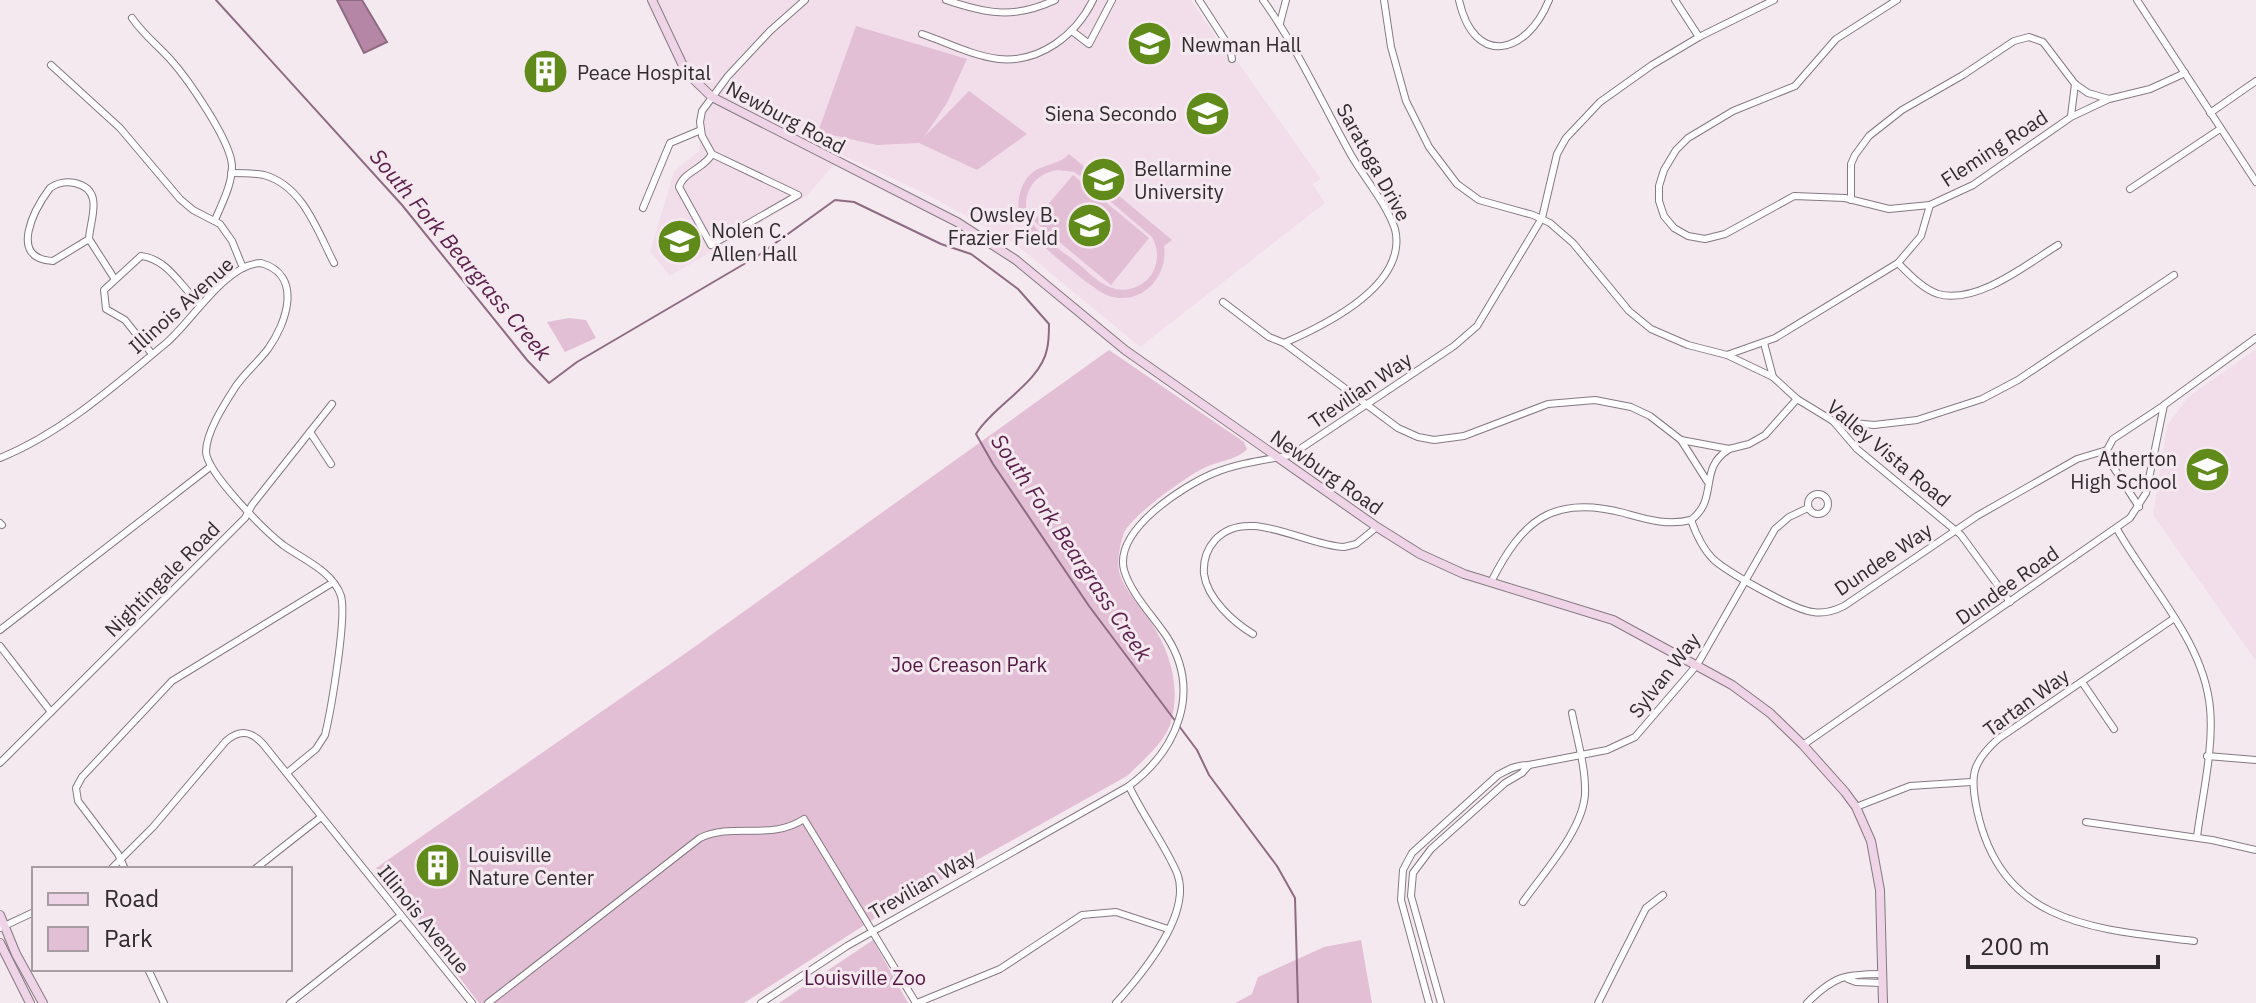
<svg xmlns="http://www.w3.org/2000/svg" width="2256" height="1003" font-family="'IBM Plex Sans',sans-serif">
  <style>
    .built { fill: #f2deeb }
    .green { fill: #e3bfd6; fill-rule: evenodd }
    .water { fill: #b686a6; stroke: #8e6b82; stroke-width: 2 }
    .lines { fill: none; stroke-linecap: round; stroke-linejoin: round }
    .stream { stroke: #8e6b82; stroke-width: 2 }
    .street-casing { stroke: #847980; stroke-width: 8 }
    .secondary-casing { stroke: #847980; stroke-width: 10 }
    .street { stroke: #fff; stroke-width: 6 }
    .secondary { stroke: #eed4e6; stroke-width: 8 }
    .labels { text-anchor: middle; dominant-baseline: central; stroke-width: 6; stroke-linejoin: round; paint-order: stroke }
    .poi-label { font-size: 20px; fill: #2f2b2e; stroke: #f5e9f0; text-anchor: start }
    .street-label { font-size: 20px; fill: #2f2b2e; stroke: #f5e9f0 }
    .park-label { font-size: 20px; fill: #511642; stroke: #f5e9f0 }
    .water-label { font-size: 22px; font-style: italic; fill: #5b204c; stroke: #f5e9f0 }
  </style>
  <rect width="100%" height="100%" fill="#f5e9f0"/>
  <g class="built">
    <polygon points="657,0 1191,0 1233,63 1237,61 1321,179 1313,184 1325,203 1140,347 1013,242 928,195 842,155 808,195 670,276 650,252 674,171 699,151 705,91 683,62"/>
    <polygon points="2256,349 2256,661 2153,515 2167,426 2187,398"/>
  </g>
  <g class="green">
    <polygon points="856,26 967,59 947,103 924,137 969,91 1027,134 977,170 919,143 877,145 818,132"/>
    <path d="M1069,154L1172,240L1164,246C1169,278 1139,308 1107,295C1091,289 1030,237 1023,223C1017,212 1017,199 1022,187C1033,161 1055,169 1069,154ZM1058,170L1074,172L1083,178L1152,237C1158,248 1159,260 1153,272C1146,285 1130,292 1116,289C1100,286 1088,271 1076,262C1055,245 1015,222 1029,190C1035,178 1045,172 1058,170Z"/>
    <polygon points="1073,175 1149,238 1111,285 1034,221"/>
    <polygon points="569,318 586,320 596,338 565,352 547,322"/>
    <path d="M1109,350L1244,442L1247,449C1237,460 1218,461 1204,468C1187,476 1131,516 1124,533C1120,544 1116,563 1120,575C1126,592 1140,605 1150,621C1170,651 1182,688 1170,725C1163,744 1141,762 1127,776L886,911L744,1003H479L376,868L683,655Z"/>
    <polygon points="873,940 908,1003 779,1003"/>
    <polygon points="1361,940 1372,1003 1235,1003 1252,994 1258,977 1324,947"/>
  </g>
  <polygon class="water" points="337,0 362,0 387,42 364,53"/>
  <g class="lines">
    <path class="stream" d="M216,0L402,205L527,360L549,383L577,362L756,257L835,200L854,202L941,244L971,254L1018,289L1049,324C1049,332 1049,341 1047,349C1041,382 993,406 976,434L993,464L1089,606L1197,750L1209,775L1277,866L1295,898L1298,1003"/>
    <defs>
      <g id="street">
        <path d="M946,0C987,14 1014,19 1055,0"/>
        <polyline points="1199,0 1230,48 1232,59"/>
        <path d="M1263,0C1298,49 1322,103 1351,155C1365,179 1386,203 1395,229C1397,237 1397,245 1395,253C1385,295 1321,327 1284,343"/>
        <polyline points="1384,0 1391,47 1406,101 1429,147 1457,184 1479,200 1533,215 1550,223 1573,243 1629,311 1651,329 1688,345 1727,355 1773,377 1797,399 1833,421 1857,449 1961,535 2010,602"/>
        <path d="M1459,0C1474,68 1527,55 1549,0"/>
        <polyline points="1675,0 1699,37"/>
        <polyline points="1897,0 1836,39 1795,86 1733,111 1688,138 1676,150 1664,170 1659,186 1659,201 1664,216 1674,228 1688,236 1705,239 1725,234 1794,196 1845,198 1889,209 1930,205"/>
        <polyline points="2137,0 2256,182"/>
        <path d="M132,18C143,34 157,45 170,59C188,79 231,141 232,166C232,185 222,203 215,220"/>
        <polyline points="1280,23 1286,0"/>
        <polyline points="1072,31 1089,44 1112,0"/>
        <path d="M922,34C946,42 973,56 999,59C1040,63 1076,35 1093,0"/>
        <polyline points="51,65 120,128 180,199 193,210 220,224 232,241 243,268"/>
        <polyline points="2210,113 2256,81"/>
        <polyline points="2071,116 2075,84"/>
        <path d="M712,154C704,169 684,171 679,187L711,245L798,195L712,154L702,136L700,122L702,111L728,76L770,31L805,0"/>
        <path d="M231,173C242,173 254,173 264,175C303,186 317,230 334,263"/>
        <polyline points="2130,189 2220,129"/>
        <polyline points="1851,200 1851,164 1855,155 1869,136 1902,110 1963,75 2014,41 2029,37 2043,42 2075,84 2088,93 2109,99"/>
        <polyline points="643,208 670,143 701,130"/>
        <path d="M89,239L53,261C7,259 35,208 50,188C57,183 66,181 75,183C105,190 90,219 89,239L114,278"/>
        <path d="M1898,263C1909,274 1923,289 1938,294C1977,305 2027,264 2058,245"/>
        <polyline points="1223,302 1269,337 1284,343 1398,428 1418,437 1434,440 1464,436 1548,404 1595,400 1631,407 1650,416 1681,440 1729,449 1749,444 1765,435 1797,399"/>
        <polyline points="1764,343 1773,377"/>
        <path d="M152,354L125,320L106,309L104,290L141,256C168,259 181,287 200,304"/>
        <polyline points="1727,355 1775,338 1898,263 1921,236 1930,205 1973,185 2071,117 2109,99 2150,89 2185,73"/>
        <polyline points="1833,421 1874,425 1917,420 1982,399 2018,380 2174,275"/>
        <polyline points="310,432 331,464"/>
        <polyline points="1681,440 1707,481"/>
        <polyline points="2107,450 2113,439 2163,406"/>
        <polyline points="2107,450 2112,465 2139,507"/>
        <path d="M0,458C62,433 114,386 165,344C191,323 225,264 261,263C304,275 286,324 268,349C258,362 245,373 236,386C225,403 206,432 206,452C207,473 265,531 283,545C302,559 333,571 341,596C347,617 331,710 325,735L316,749L287,773"/>
        <circle cx="1818" cy="504" r="10"/>
        <path d="M1691,520C1696,534 1702,548 1713,559C1727,572 1794,610 1813,612C1824,614 1834,611 1844,606L1977,516L2077,459L2107,450"/>
        <polyline points="0,523 2,525"/>
        <path d="M2117,529C2149,586 2204,642 2210,708C2214,748 2202,797 2197,837"/>
        <path d="M1491,582C1522,521 1552,494 1624,513C1646,519 1667,526 1691,520C1719,499 1698,469 1728,450"/>
        <path d="M2173,619L1998,739C1971,763 1970,777 1977,810C2002,926 2096,929 2194,941"/>
        <polyline points="0,630 210,467"/>
        <path d="M1253,634C1233,622 1207,598 1204,574C1203,561 1207,549 1215,540C1247,505 1305,546 1344,547L1356,544L1377,527"/>
        <polyline points="0,646 51,712"/>
        <polyline points="2082,682 2114,729"/>
        <polyline points="1803,745 2130,518 2146,493 2164,405 2256,338"/>
        <polyline points="2207,756 2256,760"/>
        <polyline points="0,763 245,518 252,505 332,404"/>
        <polyline points="1856,807 1910,786 1971,782"/>
        <polyline points="2086,822 2212,840 2256,850"/>
        <path d="M111,869L153,827L226,741C240,729 251,731 263,744L472,1003"/>
        <polyline points="125,869 118,854 78,801 76,788 82,777 172,681 332,583"/>
        <polyline points="255,869 321,817"/>
        <path d="M1523,902C1543,873 1583,830 1585,794C1586,768 1577,739 1572,713"/>
        <polyline points="0,928 34,912"/>
        <polyline points="148,969 164,1003"/>
        <polyline points="1848,979 1856,982 1882,983"/>
        <polyline points="290,1003 400,916"/>
        <path d="M488,1003L700,838C734,822 771,841 804,819L916,1003"/>
        <path d="M761,1003L847,946L1129,786C1177,750 1202,692 1167,637C1153,616 1131,594 1124,570C1114,530 1183,486 1214,473C1239,463 1265,460 1291,455L1454,346L1477,326L1542,218L1557,154L1566,138L1600,102L1652,65L1699,37L1774,0"/>
        <polyline points="917,1003 1000,969 1082,915 1116,912 1168,929"/>
        <path d="M1116,1003C1142,974 1193,914 1177,873C1164,843 1143,816 1129,786"/>
        <path d="M1429,1003L1401,900L1403,870L1412,853L1498,775C1509,769 1516,765 1529,765L1607,750L1635,737L1697,665L1775,529L1789,517L1808,508"/>
        <polyline points="1441,1003 1411,896 1413,873 1431,849 1505,783 1522,773 1529,765"/>
        <polyline points="1598,1003 1646,908 1663,895"/>
        <path d="M1807,1003C1834,976 1845,974 1882,974"/>
      </g>
      <g id="secondary">
        <polyline points="652,0 686,72 712,97 957,222 1016,260 1125,350 1377,527 1420,554 1464,574 1613,620 1732,685 1770,713 1803,745 1845,792 1856,807 1871,841 1880,890 1883,1003"/>
        <polyline points="0,915 16,954 43,1003"/>
        <polyline points="0,943 30,1003"/>
      </g>
    </defs>
    <use href="#street" class="street-casing"/>
    <use href="#secondary" class="secondary-casing"/>
    <use href="#street" class="street"/>
    <use href="#secondary" class="secondary"/>
  </g>
  <defs>
    <symbol id="university-disc" viewBox="-11 -11 22 22"><circle r="9.5" fill="#608b1b" stroke="#f5e9f0"/><path d="M0-5L7-2L0 1L-7-2ZM-4 1L0 2.5L4 1V4Q0 6-4 4Z" fill="#fff"/></symbol>
    <symbol id="building-disc" viewBox="-11 -11 22 22"><circle r="9.5" fill="#608b1b" stroke="#f5e9f0"/><path d="M-4-6H4V6H1V3H-1V6H-4ZM-2.5-4.3h1.7v1.8h-1.7ZM.8-4.3h1.7v1.8H.8ZM-2.5-1h1.7V.8h-1.7ZM.8-1h1.7V.8H.8Z" fill="#fff"/></symbol>
    <symbol id="school-disc" viewBox="-11 -11 22 22"><circle r="9.5" fill="#608b1b" stroke="#f5e9f0"/><path d="M0-5L7-2L0 1L-7-2ZM-4 1L0 2.5L4 1V4Q0 6-4 4Z" fill="#fff"/></symbol>
  </defs>
  <g fill-rule="evenodd">
    <use href="#university-disc" x="1124" y="18" width="51" height="51"/>
    <use href="#building-disc" x="520" y="46" width="51" height="51"/>
    <use href="#university-disc" x="1182" y="88" width="51" height="51"/>
    <use href="#university-disc" x="1078" y="154" width="51" height="51"/>
    <use href="#university-disc" x="1064" y="200" width="51" height="51"/>
    <use href="#university-disc" x="654" y="216" width="51" height="51"/>
    <use href="#school-disc" x="2182" y="444" width="51" height="51"/>
    <use href="#building-disc" x="412" y="840" width="51" height="51"/>
  </g>
  <g class="labels">
    <g class="poi-label">
      <text x="1181" y="44">Newman Hall</text>
      <text x="577" y="72">Peace Hospital</text>
      <text x="1177" y="113" text-anchor="end">Siena Secondo</text>
      <text x="1134" y="168">Bellarmine<tspan x="1134" dy="23">University</tspan></text>
      <text x="1058" y="214" text-anchor="end">Owsley B.<tspan x="1058" dy="23">Frazier Field</tspan></text>
      <text x="711" y="230">Nolen C.<tspan x="711" dy="23">Allen Hall</tspan></text>
      <text x="2177" y="458" text-anchor="end">Atherton<tspan x="2177" dy="23">High School</tspan></text>
      <text x="468" y="854">Louisville<tspan x="468" dy="23">Nature Center</tspan></text>
    </g>
    <g class="street-label">
      <text transform="translate(786 117) rotate(28)">Newburg Road</text>
      <text transform="translate(1994 148) rotate(-33)">Fleming Road</text>
      <text transform="translate(1374 162) rotate(61)">Saratoga Drive</text>
      <text transform="translate(181 305) rotate(-42)">Illinois Avenue</text>
      <text transform="translate(1360 390) rotate(-34)">Trevilian Way</text>
      <text transform="translate(1889 453) rotate(40)">Valley Vista Road</text>
      <text transform="translate(1327 472) rotate(35)">Newburg Road</text>
      <text transform="translate(1883 559) rotate(-34)">Dundee Way</text>
      <text transform="translate(162 579) rotate(-45)">Nightingale Road</text>
      <text transform="translate(2007 585) rotate(-35)">Dundee Road</text>
      <text transform="translate(1664 675) rotate(-52)">Sylvan Way</text>
      <text transform="translate(2026 702) rotate(-36)">Tartan Way</text>
      <text transform="translate(922 884) rotate(-30)">Trevilian Way</text>
      <text transform="translate(424 919) rotate(51)">Illinois Avenue</text>
    </g>
    <g class="park-label">
      <text x="969" y="664">Joe Creason Park</text>
      <text x="865" y="977">Louisville Zoo</text>
    </g>
    <g class="water-label">
      <text transform="translate(461 254) rotate(50)">South Fork Beargrass Creek</text>
      <text transform="translate(1072 547) rotate(56)">South Fork Beargrass Creek</text>
    </g>
  </g>
  <rect x="32" y="867" width="260" height="104" fill="#f5e9f0" stroke="#a69da2" stroke-width="2"/>
  <rect x="48" y="893" width="40" height="12" fill="#eed4e6" stroke="#a69da2" stroke-width="2"/>
  <text x="104" y="907" font-size="24" fill="#2f2b2e">Road</text>
  <rect x="48" y="927" width="40" height="24" fill="#e3bfd6" stroke="#a69da2" stroke-width="2"/>
  <text x="104" y="947" font-size="24" fill="#2f2b2e">Park</text>
  <path d="M1968 955v12h190v-12" fill="none" stroke="#2f2b2e" stroke-width="4"/>
  <text x="1980" y="955" font-size="24" fill="#2f2b2e" stroke="#f5e9f0" stroke-width="6" paint-order="stroke">200 m</text>
</svg>
